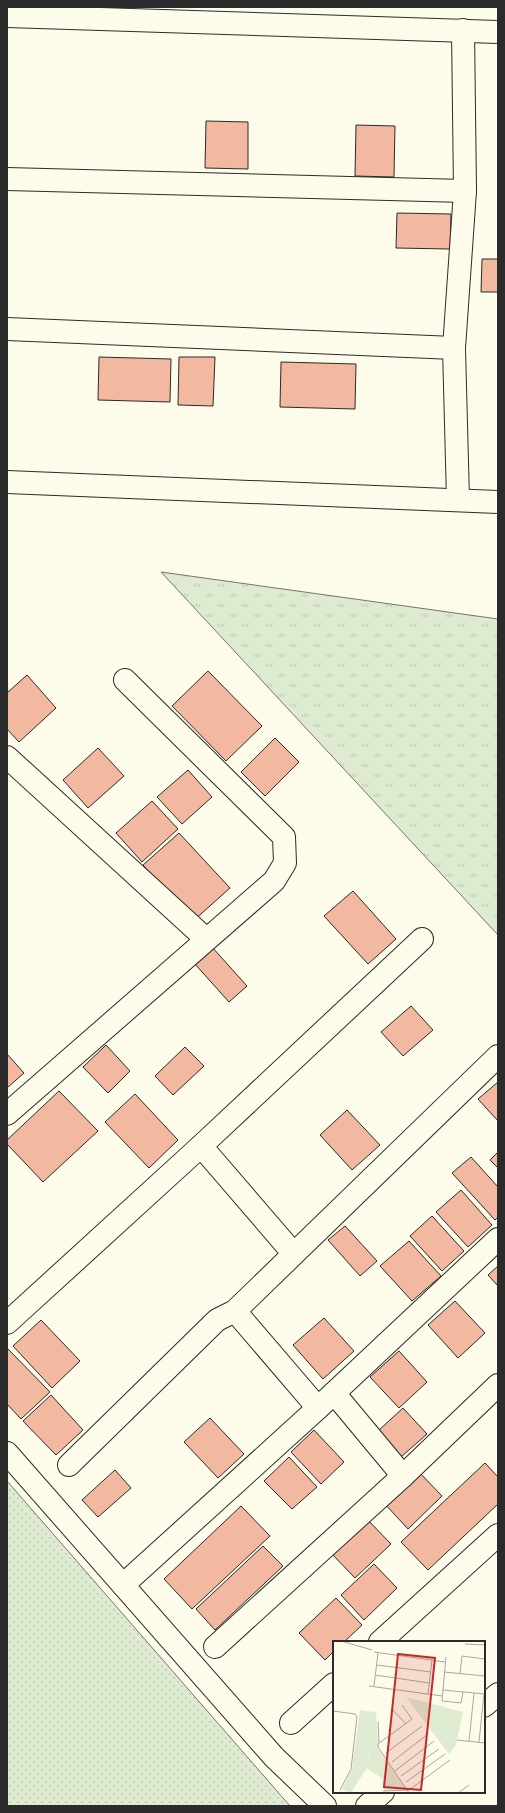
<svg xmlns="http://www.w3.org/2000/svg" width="505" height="1813" font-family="'Work Sans',sans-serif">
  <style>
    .grass { fill: url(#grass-dots); stroke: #74746e }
    .park { fill: url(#park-tufts); stroke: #74746e }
    .building { fill: #f2b8a0; stroke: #2b2b2b }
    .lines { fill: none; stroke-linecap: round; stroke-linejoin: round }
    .minor-casing { stroke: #2b2b2b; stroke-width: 24 }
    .minor { stroke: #fdfbea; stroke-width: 22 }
    .inset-road { fill: none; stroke: #a9a89e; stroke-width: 1 }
    .view { fill: #c62828; fill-opacity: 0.15; stroke: #c62828; stroke-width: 2 }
    .inset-edge { fill: none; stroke: #2b2b2b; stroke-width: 2 }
  </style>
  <defs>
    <pattern id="grass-dots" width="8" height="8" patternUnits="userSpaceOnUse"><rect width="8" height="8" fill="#deebd1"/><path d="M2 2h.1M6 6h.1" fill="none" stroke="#bfcab4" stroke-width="1.8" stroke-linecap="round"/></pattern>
    <pattern id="park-tufts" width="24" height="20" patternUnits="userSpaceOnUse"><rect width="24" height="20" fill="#deebd1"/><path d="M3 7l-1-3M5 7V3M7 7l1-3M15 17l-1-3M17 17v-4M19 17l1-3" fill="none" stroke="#bfcab4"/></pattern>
  </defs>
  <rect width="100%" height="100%" fill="#fdfbea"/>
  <polygon class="grass" points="7,1481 290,1806 7,1806"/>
  <polygon class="park" points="161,572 498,619 498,935"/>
  <g class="building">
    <polygon points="206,121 248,122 248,169 205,168"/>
    <polygon points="356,125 395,126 394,177 355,176"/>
    <polygon points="397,213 451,214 450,249 396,248"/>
    <polygon points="482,259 498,259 498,292 481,292"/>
    <polygon points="99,357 171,359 170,402 98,400"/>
    <polygon points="179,357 215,357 213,406 178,405"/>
    <polygon points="281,362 356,364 355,409 280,407"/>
    <polygon points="208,671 262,726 226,761 172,706"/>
    <polygon points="27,675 56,708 19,742 7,729 7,693"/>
    <polygon points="275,738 299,762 265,796 241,772"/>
    <polygon points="98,748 124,776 88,808 63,780"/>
    <polygon points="188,770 212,797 182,824 157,797"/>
    <polygon points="152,801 178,829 142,862 116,833"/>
    <polygon points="179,833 230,888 193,921 143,865"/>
    <polygon points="353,891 396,939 368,964 324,916"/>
    <polygon points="212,947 247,986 229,1002 194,963"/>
    <polygon points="411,1006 433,1030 403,1056 381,1032"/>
    <polygon points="106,1045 130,1071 108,1093 83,1067"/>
    <polygon points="185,1047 204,1066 173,1095 155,1076"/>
    <polygon points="7,1054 24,1073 7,1088"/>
    <polygon points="498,1082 498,1121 478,1099"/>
    <polygon points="59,1091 98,1131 43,1182 7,1144 7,1140"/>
    <polygon points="135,1094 178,1140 149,1168 105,1122"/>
    <polygon points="347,1110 380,1145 352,1170 320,1135"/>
    <polygon points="498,1152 498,1168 490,1160"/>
    <polygon points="471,1157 498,1187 498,1217 495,1220 452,1173"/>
    <polygon points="461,1190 492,1225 468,1247 436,1212"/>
    <polygon points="432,1216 464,1251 442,1271 410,1236"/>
    <polygon points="345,1226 377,1261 360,1276 328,1240"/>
    <polygon points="409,1241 441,1276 412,1301 380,1266"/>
    <polygon points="498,1266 498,1286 488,1275"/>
    <polygon points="455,1301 485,1333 458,1358 428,1325"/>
    <polygon points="324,1318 354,1351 323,1379 293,1345"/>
    <polygon points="41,1320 80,1361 52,1388 13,1346"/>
    <polygon points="7,1348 50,1392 21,1419 7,1404"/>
    <polygon points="399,1351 427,1382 399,1408 370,1377"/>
    <polygon points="51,1395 83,1430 56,1455 23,1421"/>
    <polygon points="403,1408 427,1434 401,1457 378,1431"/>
    <polygon points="210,1418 244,1454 218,1478 184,1442"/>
    <polygon points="314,1430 344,1462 321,1484 291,1452"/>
    <polygon points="289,1457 317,1487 292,1509 264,1481"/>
    <polygon points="485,1463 498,1477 498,1504 428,1570 401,1542"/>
    <polygon points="115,1470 131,1488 98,1517 82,1500"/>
    <polygon points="418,1471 442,1496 408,1529 384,1503"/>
    <polygon points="241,1506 270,1536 192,1609 164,1579"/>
    <polygon points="366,1518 391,1544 355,1578 330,1552"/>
    <polygon points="263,1546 283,1566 215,1630 196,1609"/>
    <polygon points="374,1564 397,1588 364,1620 341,1595"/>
    <polygon points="336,1598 362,1625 344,1642 334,1642 334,1651 325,1660 299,1633"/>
  </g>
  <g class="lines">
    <defs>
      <g id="minor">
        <polyline points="7,16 498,32"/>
        <polyline points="7,179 465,191"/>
        <polyline points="7,329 454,348"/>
        <polyline points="7,482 498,502"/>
        <polyline points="458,500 454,348 465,191 463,30"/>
        <polyline points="7,757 206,939"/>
        <polyline points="7,1114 274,881 285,863 284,837 125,680"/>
        <polyline points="201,1146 293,1253"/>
        <polyline points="235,1311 318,1408"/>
        <polyline points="7,1323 201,1146 422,939"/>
        <polyline points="334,1393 403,1476"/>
        <polyline points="7,1453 274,1757 325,1806"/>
        <polyline points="69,1465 217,1320 235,1311 498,1056"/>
        <polyline points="123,1585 318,1408 498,1239"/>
        <polyline points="380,1642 498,1535"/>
        <polyline points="215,1647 403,1476 498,1385"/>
        <polyline points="484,1706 498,1694"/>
        <polyline points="291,1723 334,1684"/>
        <polyline points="367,1806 383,1792"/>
      </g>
    </defs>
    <use href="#minor" class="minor-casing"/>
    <use href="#minor" class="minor"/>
  </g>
  <g transform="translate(333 1641)">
    <rect width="152" height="152" fill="#fdfbea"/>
    <path d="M32,70L43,71L45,108L74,149H51L49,137L33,127L36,123Z" fill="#deebd1"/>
    <path d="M73,56L130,71L123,104L116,113ZM27,69L32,70L36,123L18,152L9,148L19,127Z" fill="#deebd1"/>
    <path d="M25,97H29L27,118L22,117Z" fill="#deebd1"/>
    <path class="inset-road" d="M8,0L39,9M132,3L152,4M41,11L112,21M113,16L109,60L128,62L130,51M44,24L98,31M111,31L152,35M127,33L129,15L152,18M42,34L96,42M36,45L109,55M41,45L45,12M110,49L152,53M95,53L99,19M69,64L79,78L45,103V106L76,152M58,67L73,83M0,70L22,73L24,76L18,128L7,149M45,81L46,102M124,99L152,102M136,100L141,52M146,101L151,53M53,112L89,85M59,121L95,93M62,130L101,100M68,135L106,108M73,141L112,113M50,150L76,149L117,119M125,152L136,144"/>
    <path class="view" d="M65,13L102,17L88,149L51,146Z"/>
    <rect width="152" height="152" class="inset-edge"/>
  </g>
  <rect width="505" height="1813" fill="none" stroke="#2b2b2b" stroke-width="16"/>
</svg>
